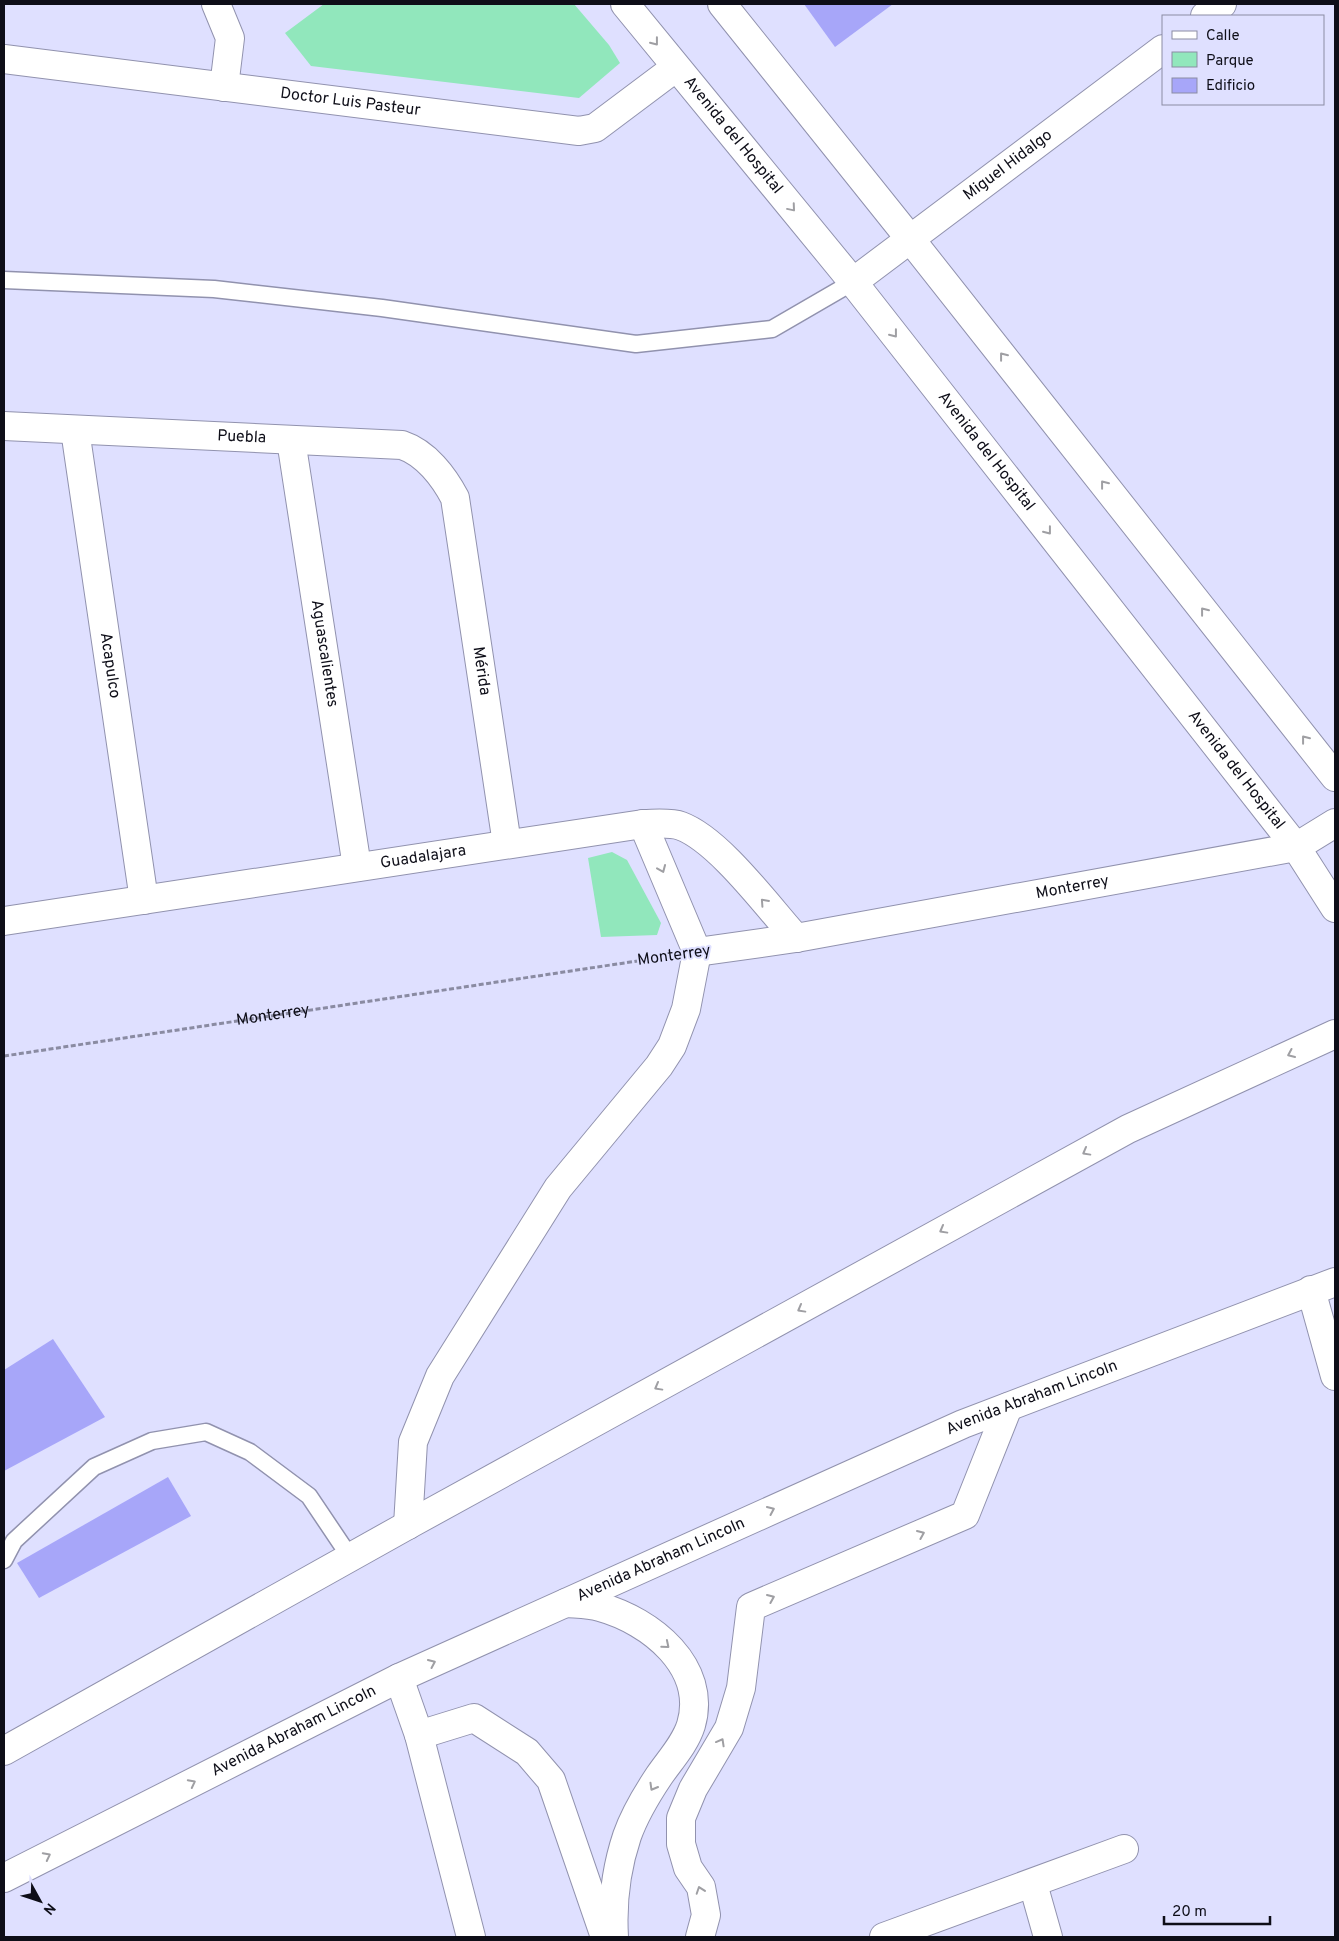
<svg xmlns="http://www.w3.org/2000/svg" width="1339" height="1941" font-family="Overpass,sans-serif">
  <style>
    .green { fill: #91e7bc }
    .building { fill: #a7a6f9 }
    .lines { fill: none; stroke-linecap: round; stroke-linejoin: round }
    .lane-casing { stroke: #9192ae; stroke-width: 19 }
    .street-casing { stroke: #9192ae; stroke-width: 30 }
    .secondary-casing { stroke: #9192ae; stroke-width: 30 }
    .primary-casing { stroke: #9192ae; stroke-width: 30 }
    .path { stroke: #8a8ba2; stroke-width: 3; stroke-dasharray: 5 2.5; stroke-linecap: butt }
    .lane { stroke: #fff; stroke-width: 16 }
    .street { stroke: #fff; stroke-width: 28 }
    .secondary { stroke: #fff; stroke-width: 28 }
    .primary { stroke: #fff; stroke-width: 28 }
    .oneway { stroke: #9f9fa3 }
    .labels { text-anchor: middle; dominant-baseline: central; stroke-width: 4; stroke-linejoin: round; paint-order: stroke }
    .street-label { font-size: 16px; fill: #0e0e18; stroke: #dfe0ff }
  </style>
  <rect width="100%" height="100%" fill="#dfe0ff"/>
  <g class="green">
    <polygon points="324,4 574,4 609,45 620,63 579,98 311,66 285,33"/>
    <polygon points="612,852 627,860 661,923 657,935 601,937 588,858"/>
  </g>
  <g class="building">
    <polygon points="804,4 893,4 835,47"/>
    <polygon points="53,1339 105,1417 4,1471 4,1370"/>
    <polygon points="168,1477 191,1516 39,1598 17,1563"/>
  </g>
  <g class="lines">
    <defs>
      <g id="lane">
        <polyline points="4,280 214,289 382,308 636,344 772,329 853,282"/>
        <polyline points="4,1560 14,1541 94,1467 152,1441 206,1432 250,1452 309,1496 350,1557"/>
      </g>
      <g id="street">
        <polyline points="216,4 230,38 224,87"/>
        <path id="s2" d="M4,59L579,131L595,128L675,68"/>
        <path id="s3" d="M4,426L402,445C426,453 444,477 455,498L507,844"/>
        <path id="s4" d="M75,430L144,900"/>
        <path id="s5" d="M291,440L357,867"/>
        <path id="s6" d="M4,921L643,824C654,824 670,822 681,826C719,840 768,907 796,938"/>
        <path id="s7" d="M697,952L796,938L1296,847L1335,823"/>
        <polyline points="1311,1290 1335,1376"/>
        <polyline points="408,1525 413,1442 440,1376 558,1188 659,1066 672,1046 686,1009 697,952 643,824"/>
        <path d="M566,1603C577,1604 589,1604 600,1607C651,1621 708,1667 691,1725C685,1744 670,1760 659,1776C647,1794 634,1816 627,1836C616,1869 612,1903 614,1937"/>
        <polyline points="399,1678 419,1735 471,1937"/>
        <polyline points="419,1735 474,1718 527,1752 551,1780 605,1937"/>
        <polyline points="1033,1884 1048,1937"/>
        <polyline points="700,1937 706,1915 701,1887 688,1868 681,1844 681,1818 693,1789 729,1728 741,1688 751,1607 965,1515 1008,1407"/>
        <polyline points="884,1937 1124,1849"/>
      </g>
      <g id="secondary">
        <polyline points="1205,16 1222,4"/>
        <path id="s8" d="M853,282L1163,49"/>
      </g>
      <g id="primary">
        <path id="s9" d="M625,4L853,282L1296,847L1335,908"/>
        <polyline points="722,4 911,240 1335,777"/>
        <polyline points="4,1751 408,1525 1128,1129 1335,1034"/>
        <path id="s10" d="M4,1878L399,1678L963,1424L1335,1282"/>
      </g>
    </defs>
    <use href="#lane" class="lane-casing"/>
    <use href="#street" class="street-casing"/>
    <use href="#secondary" class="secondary-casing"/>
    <use href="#primary" class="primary-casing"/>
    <path class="path" id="s1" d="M4,1056L664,957"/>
    <use href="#lane" class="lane"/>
    <use href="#street" class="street"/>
    <use href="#secondary" class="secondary"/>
    <use href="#primary" class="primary"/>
  </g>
  <defs><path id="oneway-chevron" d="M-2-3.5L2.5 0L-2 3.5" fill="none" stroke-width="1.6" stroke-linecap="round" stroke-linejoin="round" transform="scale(1.25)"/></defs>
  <g class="oneway">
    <use href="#oneway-chevron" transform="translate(655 42) rotate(52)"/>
    <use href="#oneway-chevron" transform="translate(792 208) rotate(50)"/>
    <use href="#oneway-chevron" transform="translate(894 334) rotate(52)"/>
    <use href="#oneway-chevron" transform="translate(1003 356) rotate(-128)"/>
    <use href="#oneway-chevron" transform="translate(1104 484) rotate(-128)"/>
    <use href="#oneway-chevron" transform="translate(1048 531) rotate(52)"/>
    <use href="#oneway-chevron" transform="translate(1204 611) rotate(-128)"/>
    <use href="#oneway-chevron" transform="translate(1305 739) rotate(-128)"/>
    <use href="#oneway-chevron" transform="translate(662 869) rotate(67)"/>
    <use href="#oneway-chevron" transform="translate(764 902) rotate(-132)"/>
    <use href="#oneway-chevron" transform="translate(1291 1054) rotate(156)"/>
    <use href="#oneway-chevron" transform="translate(1086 1152) rotate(151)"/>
    <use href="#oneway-chevron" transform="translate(943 1230) rotate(151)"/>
    <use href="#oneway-chevron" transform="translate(801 1309) rotate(151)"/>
    <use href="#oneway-chevron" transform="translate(658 1387) rotate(151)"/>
    <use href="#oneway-chevron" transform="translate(771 1510) rotate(-24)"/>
    <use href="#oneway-chevron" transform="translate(921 1534) rotate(-23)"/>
    <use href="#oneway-chevron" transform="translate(771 1598) rotate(-23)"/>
    <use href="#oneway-chevron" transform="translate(666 1645) rotate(40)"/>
    <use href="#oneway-chevron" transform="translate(432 1663) rotate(-24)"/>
    <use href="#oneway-chevron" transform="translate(721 1742) rotate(-61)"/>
    <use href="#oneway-chevron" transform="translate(192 1783) rotate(-27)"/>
    <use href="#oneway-chevron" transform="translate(653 1787) rotate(120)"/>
    <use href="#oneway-chevron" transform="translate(47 1856) rotate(-27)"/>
    <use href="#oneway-chevron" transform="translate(700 1890) rotate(-109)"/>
  </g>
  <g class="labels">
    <g class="street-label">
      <text stroke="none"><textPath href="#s2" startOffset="349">Doctor Luis Pasteur</textPath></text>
      <text stroke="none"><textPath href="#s9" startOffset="170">Avenida del Hospital</textPath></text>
      <text stroke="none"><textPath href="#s8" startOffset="194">Miguel Hidalgo</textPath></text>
      <text stroke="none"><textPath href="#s3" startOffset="238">Puebla</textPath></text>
      <text stroke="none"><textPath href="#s9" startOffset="575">Avenida del Hospital</textPath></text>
      <text stroke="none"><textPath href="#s5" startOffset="216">Aguascalientes</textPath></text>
      <text stroke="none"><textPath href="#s4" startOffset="238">Acapulco</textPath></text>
      <text stroke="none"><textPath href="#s3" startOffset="650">Mérida</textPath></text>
      <text stroke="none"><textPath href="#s9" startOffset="980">Avenida del Hospital</textPath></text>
      <text stroke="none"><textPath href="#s6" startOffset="424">Guadalajara</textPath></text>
      <text stroke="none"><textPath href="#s7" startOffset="381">Monterrey</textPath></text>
      <text transform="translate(674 956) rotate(-8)">Monterrey</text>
      <text stroke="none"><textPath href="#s1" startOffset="272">Monterrey</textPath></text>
      <text stroke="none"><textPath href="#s10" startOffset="1135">Avenida Abraham Lincoln</textPath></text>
      <text stroke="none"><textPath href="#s10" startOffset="730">Avenida Abraham Lincoln</textPath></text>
      <text stroke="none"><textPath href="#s10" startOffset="325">Avenida Abraham Lincoln</textPath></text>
    </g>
  </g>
  <rect width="1339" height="1941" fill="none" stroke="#0e0e18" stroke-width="10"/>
  <rect x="1162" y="15" width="162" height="90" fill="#dfe0ff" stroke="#8b8ca3"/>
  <rect x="1172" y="31" width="25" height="8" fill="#ffffff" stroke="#8b8ca3"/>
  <text x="1206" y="40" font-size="15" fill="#0e0e18">Calle</text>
  <rect x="1172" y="52" width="25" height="15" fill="#91e7bc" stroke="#8b8ca3"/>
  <text x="1206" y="65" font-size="15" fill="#0e0e18">Parque</text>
  <rect x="1172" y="78" width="25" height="15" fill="#a7a6f9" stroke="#8b8ca3"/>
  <text x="1206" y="90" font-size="15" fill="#0e0e18">Edificio</text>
  <g transform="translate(40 1901) rotate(130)" stroke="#dfe0ff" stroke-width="4" paint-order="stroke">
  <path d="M0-4L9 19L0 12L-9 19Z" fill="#0e0e18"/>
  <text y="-8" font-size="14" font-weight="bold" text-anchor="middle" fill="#0e0e18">N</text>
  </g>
  <path d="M1164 1916v8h106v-8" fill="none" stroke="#0e0e18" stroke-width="2.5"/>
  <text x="1172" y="1916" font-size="15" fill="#0e0e18" stroke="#dfe0ff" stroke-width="4" paint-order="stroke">20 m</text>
</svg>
